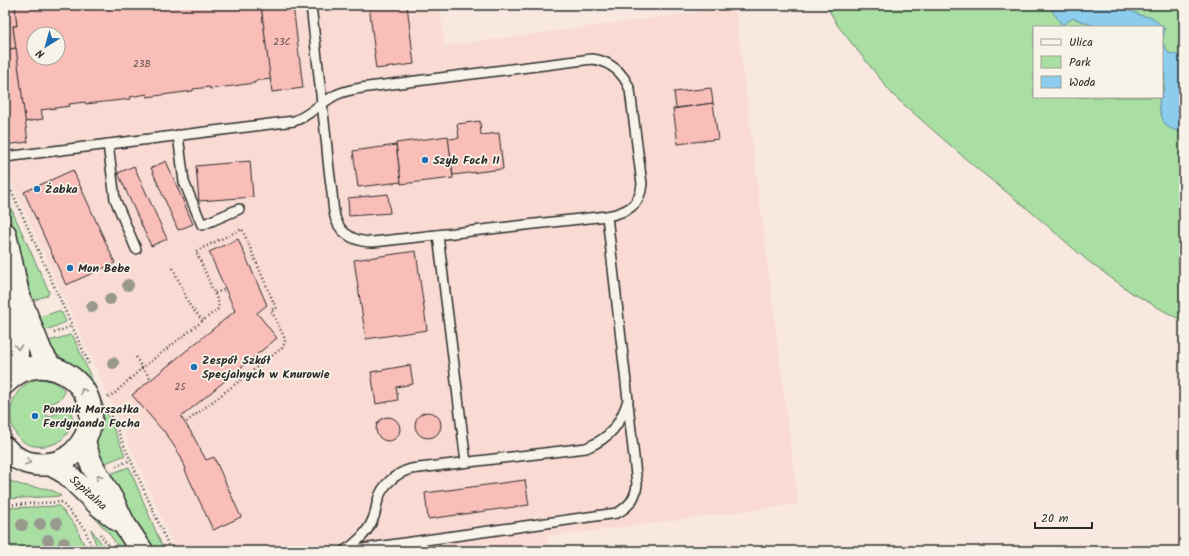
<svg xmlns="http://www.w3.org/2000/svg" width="1189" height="556" font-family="Kalam,sans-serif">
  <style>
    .built { fill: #f9dbd4; fill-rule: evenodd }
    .green { fill: #a9dfa3; stroke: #6a8567; fill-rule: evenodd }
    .water { fill: #8ccced; stroke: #658c9f }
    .building { fill: #fabeb9; stroke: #2b2b2b; fill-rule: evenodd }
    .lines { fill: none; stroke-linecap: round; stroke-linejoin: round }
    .lane-casing { stroke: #2b2b2b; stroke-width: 12 }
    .secondary-casing { stroke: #2b2b2b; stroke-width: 25 }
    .path { stroke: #2b2b2b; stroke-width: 2.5; stroke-dasharray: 1 3; stroke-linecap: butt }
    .lane { stroke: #f7f3e8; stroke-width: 9 }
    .secondary { stroke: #f7f3e8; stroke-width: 22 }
    .tree { fill: #98998c }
    .oneway { stroke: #918f8a }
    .poi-dot { fill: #1f6fb2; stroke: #f7f3e8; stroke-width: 1.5 }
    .labels { text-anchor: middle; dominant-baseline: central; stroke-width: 3.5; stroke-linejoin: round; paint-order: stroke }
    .number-label { font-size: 10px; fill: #5f504e }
    .poi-label { font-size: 12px; font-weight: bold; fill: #2b2b2b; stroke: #f7f3e8; text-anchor: start }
    .street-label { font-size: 12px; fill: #2b2b2b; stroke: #f7f3e8 }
  </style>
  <rect width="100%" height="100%" fill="#f8e8df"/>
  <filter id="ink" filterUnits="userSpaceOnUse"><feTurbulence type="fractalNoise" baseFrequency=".025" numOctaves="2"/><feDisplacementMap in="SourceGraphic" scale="8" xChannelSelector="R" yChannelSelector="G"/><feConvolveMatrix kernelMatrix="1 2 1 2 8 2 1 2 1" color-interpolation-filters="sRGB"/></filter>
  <g filter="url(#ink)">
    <path class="built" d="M5,5H439L445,46L735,7L798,504L595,531L547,536L548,551H323L321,544L292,551H176L73,317L5,168ZM34,34H58V58H34Z"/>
    <g class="green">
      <path d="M826,5H1184V322L1132,293L1088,261L1029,210L975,167L893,95L838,26ZM1034,27H1162V97H1034Z"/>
      <polygon points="5,195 49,292 48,295 35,300 32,298 15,233 5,202"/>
      <polygon points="58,311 62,313 66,322 44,331 38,320 40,317"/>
      <path d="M70,335L73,336L125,455L101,465L96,457L81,372C67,360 57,358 46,342Z"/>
      <path d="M41,379C48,380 73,387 61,398C57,402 48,404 43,407L48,417L66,410L71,413C75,420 71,429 66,435C61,442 53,445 45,446C0,452 0,383 41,379Z"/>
      <polygon points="129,467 164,551 153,551 107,475"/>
      <path d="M5,478C12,482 19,485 27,486C41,489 49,486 61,496L5,499Z"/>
      <polygon points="76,498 109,525 120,537 128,549 127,551 121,551 108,532"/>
      <polygon points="59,506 75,525 87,551 5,551 5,508"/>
      <polygon points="91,529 107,551 108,551 98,551"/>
    </g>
    <g class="water">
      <polygon points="1048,5 1123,5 1123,8 1143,16 1152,17 1165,29 1162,41 1162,27 1097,27 1073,18 1062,25"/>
      <path d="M1162,42L1169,53L1183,56L1184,55V133C1179,131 1172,130 1168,127C1162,123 1157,104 1160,97H1162V94L1164,89L1165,73L1162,66Z"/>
    </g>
    <g class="building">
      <polygon points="5,5 15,5 17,26 13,26 16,48 5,50"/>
      <path d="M24,5H261L271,79L255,81V83L210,89V87L193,89V91L147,97V94L130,97L131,99L86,104L85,102L69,104L70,106L41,110L43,119L25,122L13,26H17L15,6ZM34,34H58V58H34Z"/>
      <polygon points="261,5 293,5 303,88 272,92"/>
      <polygon points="369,5 407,5 414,64 376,69 374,54 375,54"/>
      <polygon points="16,48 28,142 5,145 5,50"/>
      <polygon points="711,88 713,103 676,108 674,92"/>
      <polygon points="713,103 718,139 678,144 673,109"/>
      <polygon points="480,121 481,135 499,133 503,169 453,175 448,139 459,138 457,124"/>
      <polygon points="448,136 453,178 401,184 396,143"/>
      <polygon points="396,145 401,182 358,187 353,151"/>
      <polygon points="166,161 193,224 178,230 151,168"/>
      <polygon points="250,161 253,197 199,201 196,166"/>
      <polygon points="134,166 167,239 151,246 118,173"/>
      <polygon points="73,170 115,263 66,285 24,192"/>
      <polygon points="388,194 390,213 349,216 348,198"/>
      <polygon points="238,239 267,305 257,313 277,338 181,417 191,432 206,460 214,457 241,517 213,530 185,470 186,469 180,455 164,431 163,431 132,395 235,311 209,252"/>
      <polygon points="416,251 427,330 366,339 354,260"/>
      <polygon points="410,365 413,384 396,387 398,400 376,404 371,372"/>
      <circle cx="428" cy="425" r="13"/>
      <circle cx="388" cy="429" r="12"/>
      <polygon points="525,480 529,505 428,519 425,493"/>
    </g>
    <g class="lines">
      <defs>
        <g id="lane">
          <polyline points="178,135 184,182 202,225 239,209"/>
          <polyline points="108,144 115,199 136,249"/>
          <path d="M5,157L294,121C307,117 317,106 329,99C340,91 355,89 368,87L592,59C610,61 624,73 630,90L642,184C640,206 627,212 607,216L373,242C358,242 342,236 336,220C333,212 333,202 332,193C330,178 328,163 327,148C322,100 316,53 311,5"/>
          <polyline points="438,235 466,462"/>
          <path d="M344,551C356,544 368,532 373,519C376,513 376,506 378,500C382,485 396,473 411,469L586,448C610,438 620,425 628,400L607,216"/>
          <path d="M348,551L617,513C629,507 636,497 637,484L628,404"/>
        </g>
        <g id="secondary">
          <polyline points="5,234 18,294 41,352 51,368"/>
          <polyline points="12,376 17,355 18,304"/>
          <path d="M5,383C47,338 117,395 81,444C74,455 62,463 49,464C32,466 16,461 5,448"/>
          <polyline points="84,441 89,458 93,467 113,501 124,524 142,551"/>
          <polyline points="50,464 66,473 100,506 118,520"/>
        </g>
      </defs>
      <use href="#lane" class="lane-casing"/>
      <use href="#secondary" class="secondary-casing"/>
      <g class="path">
        <polyline points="5,181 12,192 89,364"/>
        <polyline points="173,268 190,306 203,321"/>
        <polyline points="215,293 226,289"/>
        <polyline points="54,333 72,326"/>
        <polyline points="136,357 142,368 151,379"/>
        <polyline points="108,397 115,393 142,368 218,309 219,304 196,251 242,229 276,308 271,310 285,339 285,343 282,348 185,423"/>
        <polyline points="111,416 171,551"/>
        <polyline points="116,466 131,460"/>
        <polyline points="5,505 61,502 85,529 93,551"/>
        <polyline points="100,534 112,551"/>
      </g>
      <use href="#lane" class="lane"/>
      <use href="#secondary" class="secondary"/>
    </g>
    <g class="tree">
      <circle cx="128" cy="285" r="6"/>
      <circle cx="110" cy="299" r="6"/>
      <circle cx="92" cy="307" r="6"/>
      <circle cx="113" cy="363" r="6"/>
      <circle cx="56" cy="523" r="6"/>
      <circle cx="40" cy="524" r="6"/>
      <circle cx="22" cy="525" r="6"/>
      <circle cx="48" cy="540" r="6"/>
      <circle cx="64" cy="543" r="6"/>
    </g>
    <defs><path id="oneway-chevron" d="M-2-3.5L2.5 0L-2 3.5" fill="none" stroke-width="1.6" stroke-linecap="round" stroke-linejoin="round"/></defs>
    <g class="oneway">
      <use href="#oneway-chevron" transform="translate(18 347) rotate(92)"/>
      <use href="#oneway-chevron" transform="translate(83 391) rotate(-121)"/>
      <use href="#oneway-chevron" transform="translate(28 462) rotate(17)"/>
      <use href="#oneway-chevron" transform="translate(99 477) rotate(-120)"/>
    </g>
  </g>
  <g class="poi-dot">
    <circle cx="425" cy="160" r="4"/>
    <circle cx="37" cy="189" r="4"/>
    <circle cx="70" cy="268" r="4"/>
    <circle cx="194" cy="367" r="4"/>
    <circle cx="35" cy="416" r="4"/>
  </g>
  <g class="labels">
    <g class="number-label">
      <text x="282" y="42">23C</text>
      <text x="142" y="64">23B</text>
      <text x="180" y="387">25</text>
    </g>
    <g class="poi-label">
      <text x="433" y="160">Szyb Foch II</text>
      <text x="45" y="189">Żabka</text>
      <text x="78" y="268">Mon Bebe</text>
      <text x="202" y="360">Zespół Szkół<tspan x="202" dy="14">Specjalnych w Knurowie</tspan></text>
      <text x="43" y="409">Pomnik Marszałka<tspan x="43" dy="14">Ferdynanda Focha</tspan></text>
    </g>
    <g class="street-label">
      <text transform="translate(88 493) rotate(42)">Szpitalna</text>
    </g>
  </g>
  <rect width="1189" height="556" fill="none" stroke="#f7f3e8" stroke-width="20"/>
  <rect x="10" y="10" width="1169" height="536" fill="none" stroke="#2b2b2b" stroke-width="1.5" filter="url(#ink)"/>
  <rect x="1033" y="26" width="130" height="72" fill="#f7f3e8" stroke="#a5a39c"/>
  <rect x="1041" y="39" width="20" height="6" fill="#f7f3e8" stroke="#a5a39c"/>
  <text x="1069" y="46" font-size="12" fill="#2b2b2b">Ulica</text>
  <rect x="1041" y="56" width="20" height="12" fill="#a9dfa3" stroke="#a5a39c"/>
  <text x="1069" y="66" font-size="12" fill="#2b2b2b">Park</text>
  <rect x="1041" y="76" width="20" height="12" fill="#8ccced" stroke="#a5a39c"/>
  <text x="1069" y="86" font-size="12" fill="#2b2b2b">Woda</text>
  <g transform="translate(46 46) rotate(217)"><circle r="19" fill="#f7f3e8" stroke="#a5a39c"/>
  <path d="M0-3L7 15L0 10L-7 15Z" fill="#1f6fb2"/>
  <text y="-6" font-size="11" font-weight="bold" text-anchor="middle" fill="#2b2b2b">N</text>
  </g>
  <path d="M1035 522v6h57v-6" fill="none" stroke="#2b2b2b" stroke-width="2"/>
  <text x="1041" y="522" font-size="12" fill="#2b2b2b" stroke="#f7f3e8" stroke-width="3" paint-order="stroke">20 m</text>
</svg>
